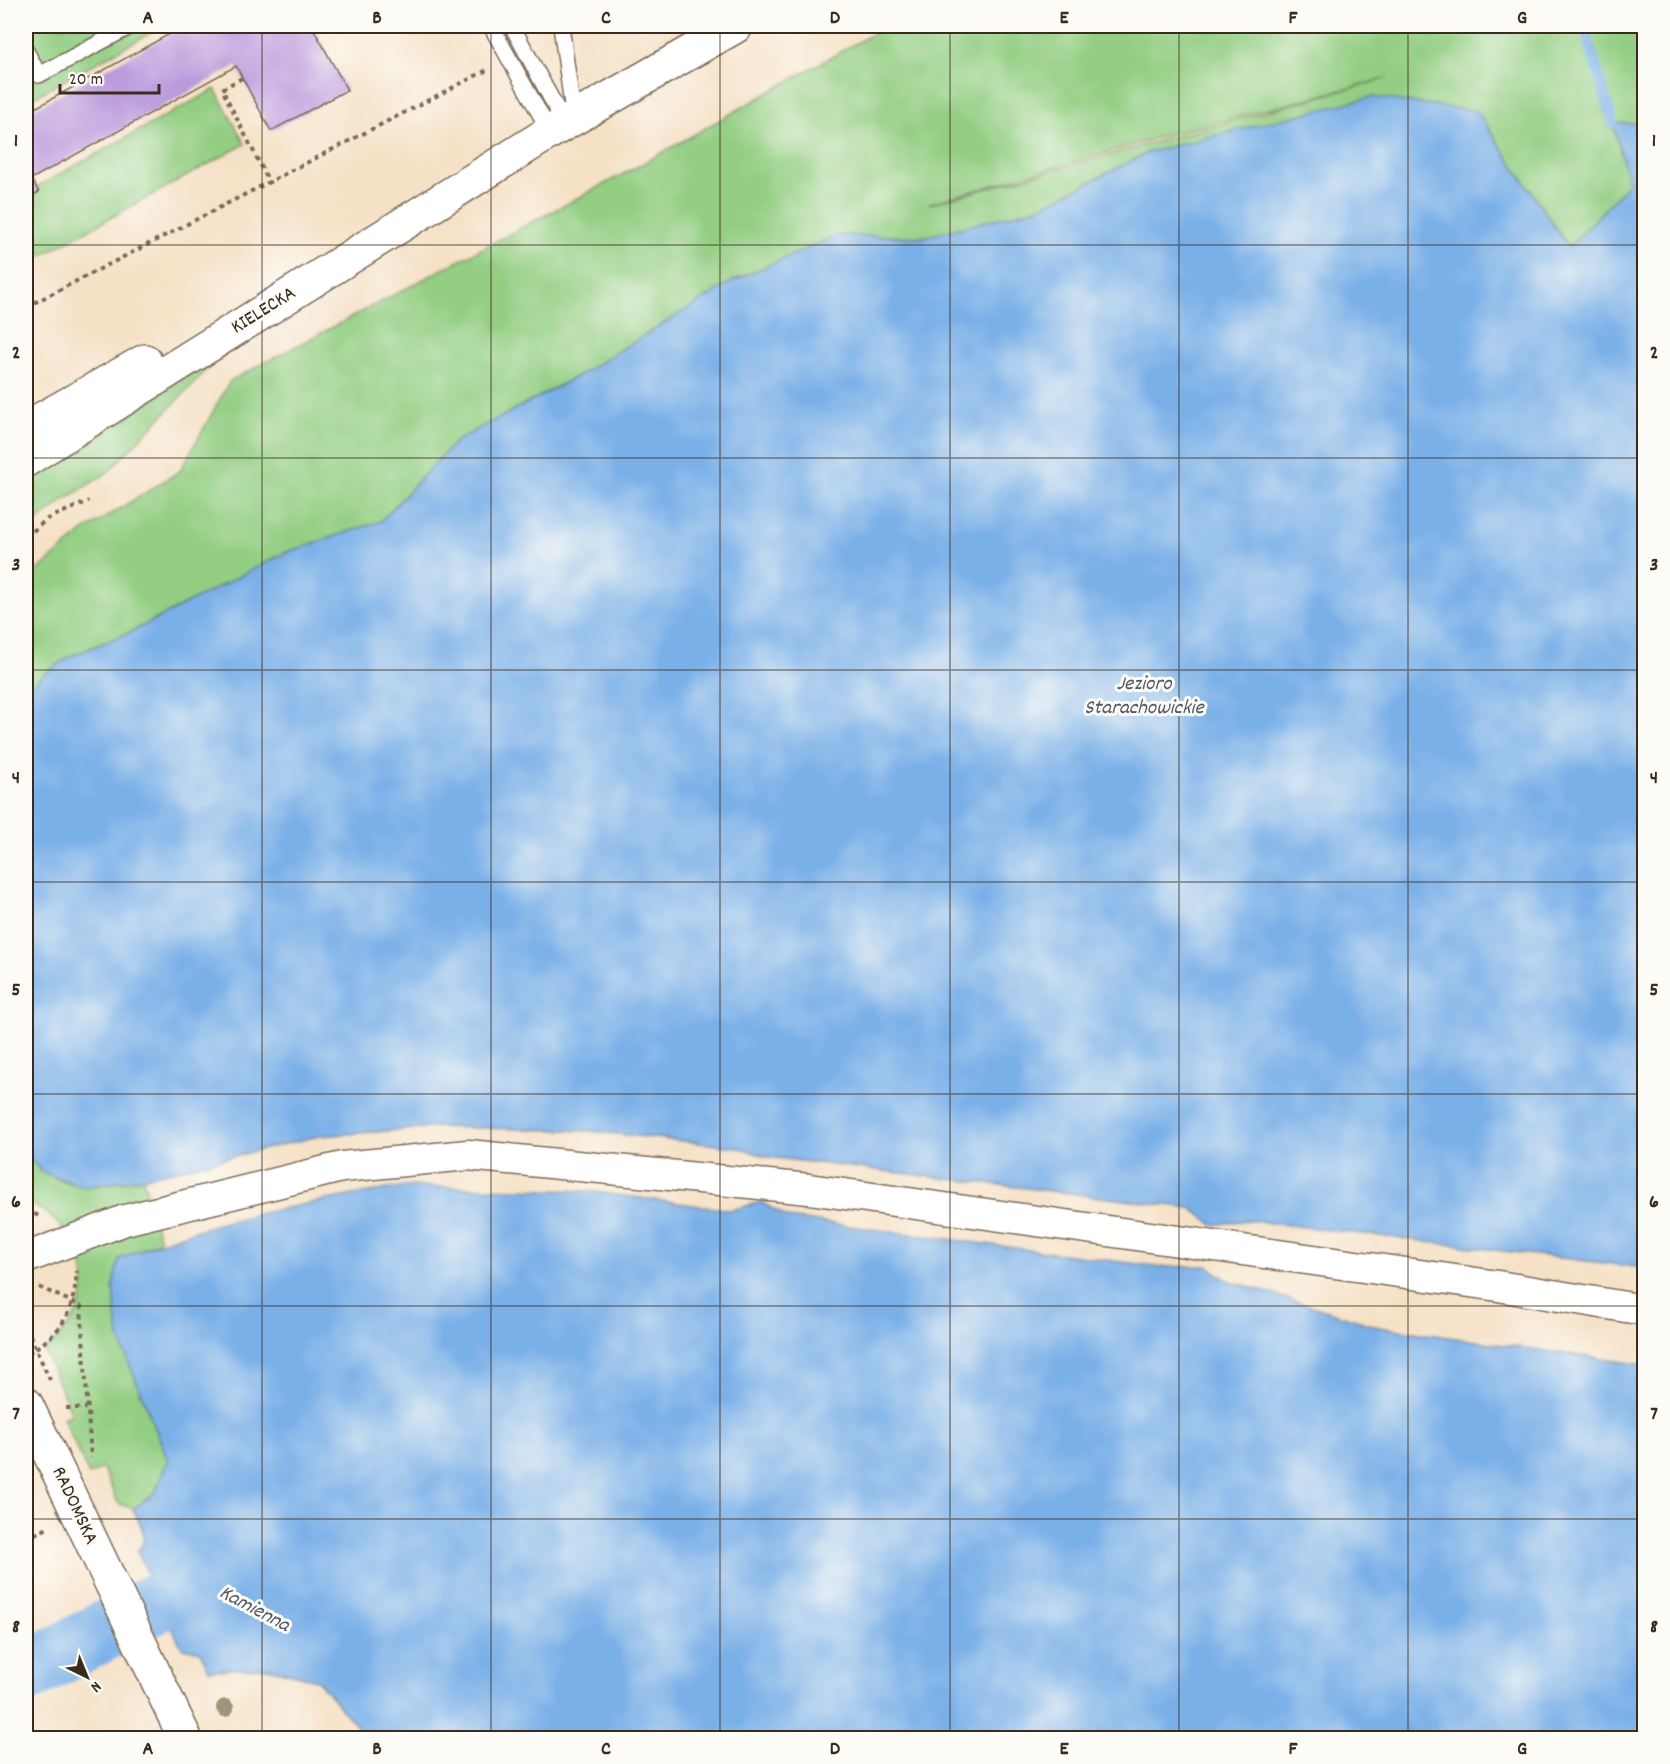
<svg xmlns="http://www.w3.org/2000/svg" width="1670" height="1764" font-family="Dekko,sans-serif">
  <style>
    .green { fill: #93ce82; stroke: #677c50; stroke-width: 1.5; fill-rule: evenodd }
    .water { fill: #7ab0e8; stroke: #5a6d83; stroke-width: 1.5 }
    .lines { fill: none; stroke-linecap: round; stroke-linejoin: round }
    .stream { stroke: #7ab0e8; stroke-width: 10 }
    .river { stroke: #7ab0e8; stroke-width: 60 }
    .building { fill: #ba99dc }
    .lane-casing { stroke: #7c6a59; stroke-width: 18 }
    .street-casing { stroke: #7c6a59; stroke-width: 33 }
    .secondary-casing { stroke: #7c6a59; stroke-width: 36 }
    .primary-casing { stroke: #7c6a59; stroke-width: 36 }
    .path { stroke: #7c6a59; stroke-width: 4; stroke-dasharray: 4.5 4.5; stroke-linecap: butt }
    .lane { stroke: #fff; stroke-width: 15 }
    .street { stroke: #fff; stroke-width: 30 }
    .secondary { stroke: #fff; stroke-width: 33 }
    .primary { stroke: #fff; stroke-width: 33 }
    .tree { fill: #9d977a }
    .grid { fill: none; stroke: #3b2a1e; stroke-width: 1.5; stroke-opacity: 0.55 }
    .labels { text-anchor: middle; dominant-baseline: central; stroke-width: 6; stroke-linejoin: round; paint-order: stroke }
    .street-label { font-size: 20px; fill: #3b2a1e; stroke: #fdfcf7 }
    .water-label { font-size: 21px; font-style: italic; fill: #515965; stroke: #fdfcf7 }
    .neatline { fill: none; stroke: #3b2a1e; stroke-width: 2 }
    .grid-label { font-size: 20px; text-anchor: middle; font-weight: bold; fill: #3b2a1e }
  </style>
  <rect width="100%" height="100%" fill="#fdfcf7"/>
  <filter id="ink" filterUnits="userSpaceOnUse"><feTurbulence type="fractalNoise" baseFrequency=".0167" numOctaves="2"/><feDisplacementMap in="SourceGraphic" scale="12" xChannelSelector="R" yChannelSelector="G"/><feConvolveMatrix kernelMatrix="1 2 1 2 8 2 1 2 1" color-interpolation-filters="sRGB"/></filter>
  <filter id="wash" filterUnits="userSpaceOnUse"><feTurbulence type="fractalNoise" baseFrequency=".008" numOctaves="4" result="noise"/><feDisplacementMap in="SourceGraphic" scale="24" xChannelSelector="R" yChannelSelector="G"/><feGaussianBlur stdDeviation="1.35" result="paint"/><feColorMatrix in="noise" values="0 0 0 0 0 0 0 0 0 0 0 0 0 0 0 0 0 1.4 0 .05"/><feComposite in="paint" operator="in"/></filter>
  <g filter="url(#wash)">
    <rect width="100%" height="100%" fill="#f5e1c6"/>
    <g class="green">
      <polygon points="26,26 163,26 27,101"/>
      <path d="M886,26H1644V124L1614,123L1629,183L1569,248L1477,111L1149,152L1038,208L924,237L838,236L456,441L381,521L287,552L133,631L71,656L42,675L26,693V580L84,531L180,471L230,381L633,169ZM1388,78L930,204V203L1167,135Z"/>
      <polygon points="215,89 245,144 41,256 26,229 26,199 38,192 36,187"/>
      <polygon points="226,350 107,473 64,500 26,531 26,486"/>
      <path d="M26,1154C64,1196 92,1186 143,1178L160,1241L120,1259L119,1338L168,1460L155,1493L133,1509L118,1503L103,1468L89,1475L63,1418L72,1414L44,1351C56,1340 69,1328 77,1312C97,1267 68,1219 26,1202Z"/>
    </g>
    <g class="water">
      <polygon points="1371,97 1477,111 1569,248 1629,183 1613,123 1644,124 1644,1268 1247,1220 1213,1225 1191,1208 768,1157 736,1147 590,1131 441,1127 319,1136 143,1178 84,1187 42,1172 26,1154 26,693 42,675 71,656 133,631 287,552 381,521 456,441 578,376 733,281 838,235 924,237 1038,208 1149,152"/>
      <path d="M405,1186L587,1191L731,1210L761,1202L788,1218L1161,1267L1207,1266L1227,1280L1379,1327L1644,1365V1738H367L317,1680L268,1668L209,1670L200,1651L182,1648L163,1610L170,1603L165,1591L156,1592L137,1551C151,1538 140,1525 133,1509L155,1493L168,1460L119,1338L113,1285L119,1259C211,1218 308,1203 405,1186Z"/>
    </g>
    <g class="lines">
      <polyline class="stream" points="1584,26 1613,123"/>
      <polyline class="river" points="26,1673 169,1596 217,1586 246,1603"/>
    </g>
    <g id="blocks">
      <polygon class="building" points="184,26 312,26 347,90 271,131 236,66 31,179 39,192 26,199 26,113"/>
    </g>
  </g>
  <g filter="url(#ink)">
    <use href="#blocks" fill-opacity="0" stroke="#7c6a59" stroke-width="1.5"/>
    <g class="lines">
      <defs>
        <g id="lane">
          <polyline points="491,26 550,132"/>
          <polyline points="512,26 565,124"/>
          <polyline points="561,26 574,119"/>
          <polyline points="26,51 39,75 131,26"/>
        </g>
        <polyline id="street" points="26,1258 125,1220 342,1167 468,1155 809,1189 1498,1286 1644,1310"/>
        <polyline id="secondary" points="26,1404 185,1738"/>
        <g id="primary">
          <polyline points="26,428 145,361"/>
          <polyline points="26,460 550,132 736,26"/>
        </g>
      </defs>
      <use href="#lane" class="lane-casing"/>
      <use href="#street" class="street-casing"/>
      <use href="#secondary" class="secondary-casing"/>
      <use href="#primary" class="primary-casing"/>
      <g class="path">
        <polyline points="242,78 222,89 270,184"/>
        <polyline points="26,307 489,69"/>
        <polyline points="26,537 47,519 89,501"/>
        <polyline points="26,1210 41,1217"/>
        <polyline points="39,1287 81,1306 91,1458"/>
        <polyline points="26,1327 50,1380"/>
        <path d="M28,1353C65,1331 73,1312 77,1271"/>
        <polyline points="66,1408 86,1408"/>
        <polyline points="26,1538 50,1527"/>
      </g>
      <use href="#lane" class="lane"/>
      <use href="#street" class="street"/>
      <use href="#secondary" class="secondary"/>
      <use href="#primary" class="primary"/>
    </g>
    <circle class="tree" cx="225" cy="1708" r="9"/>
  </g>
  <path class="grid" d="M262,26V1738M491,26V1738M720,26V1738M950,26V1738M1179,26V1738M1408,26V1738M26,245H1644M26,458H1644M26,670H1644M26,882H1644M26,1094H1644M26,1306H1644M26,1519H1644"/>
  <g class="labels">
    <g class="street-label">
      <text transform="translate(264 311) rotate(-32)">KIELECKA</text>
      <text transform="translate(74 1506) rotate(65)">RADOMSKA</text>
    </g>
    <g class="water-label">
      <text x="1144" y="685">Jezioro<tspan x="1144" dy="24">Starachowickie</tspan></text>
      <text transform="translate(254 1610) rotate(28)">Kamienna</text>
    </g>
  </g>
  <rect width="1670" height="1764" fill="none" stroke="#fdfcf7" stroke-width="66"/>
  <g transform="translate(87 1677) rotate(137)" stroke="#fdfcf7" stroke-width="4.5" paint-order="stroke">
  <path d="M0-4.5L10 22L0 15L-10 22Z" fill="#3b2a1e"/>
  <text y="-9" font-size="16" font-weight="bold" text-anchor="middle" fill="#3b2a1e">N</text>
  </g>
  <path d="M60 84v9h99v-9" fill="none" stroke="#3b2a1e" stroke-width="3"/>
  <text x="69" y="84" font-size="18" fill="#3b2a1e" stroke="#fdfcf7" stroke-width="4.5" paint-order="stroke">20 m</text>
  <rect x="33" y="33" width="1604" height="1698" class="neatline"/>
  <g class="grid-label">
    <text x="148" y="23">A</text>
    <text x="377" y="23">B</text>
    <text x="606" y="23">C</text>
    <text x="835" y="23">D</text>
    <text x="1064" y="23">E</text>
    <text x="1293" y="23">F</text>
    <text x="1522" y="23">G</text>
    <text x="16" y="146">1</text>
    <text x="1654" y="146">1</text>
    <text x="16" y="358">2</text>
    <text x="1654" y="358">2</text>
    <text x="16" y="570">3</text>
    <text x="1654" y="570">3</text>
    <text x="16" y="783">4</text>
    <text x="1654" y="783">4</text>
    <text x="16" y="995">5</text>
    <text x="1654" y="995">5</text>
    <text x="16" y="1207">6</text>
    <text x="1654" y="1207">6</text>
    <text x="16" y="1419">7</text>
    <text x="1654" y="1419">7</text>
    <text x="16" y="1632">8</text>
    <text x="1654" y="1632">8</text>
    <text x="148" y="1754">A</text>
    <text x="377" y="1754">B</text>
    <text x="606" y="1754">C</text>
    <text x="835" y="1754">D</text>
    <text x="1064" y="1754">E</text>
    <text x="1293" y="1754">F</text>
    <text x="1522" y="1754">G</text>
  </g>
</svg>
